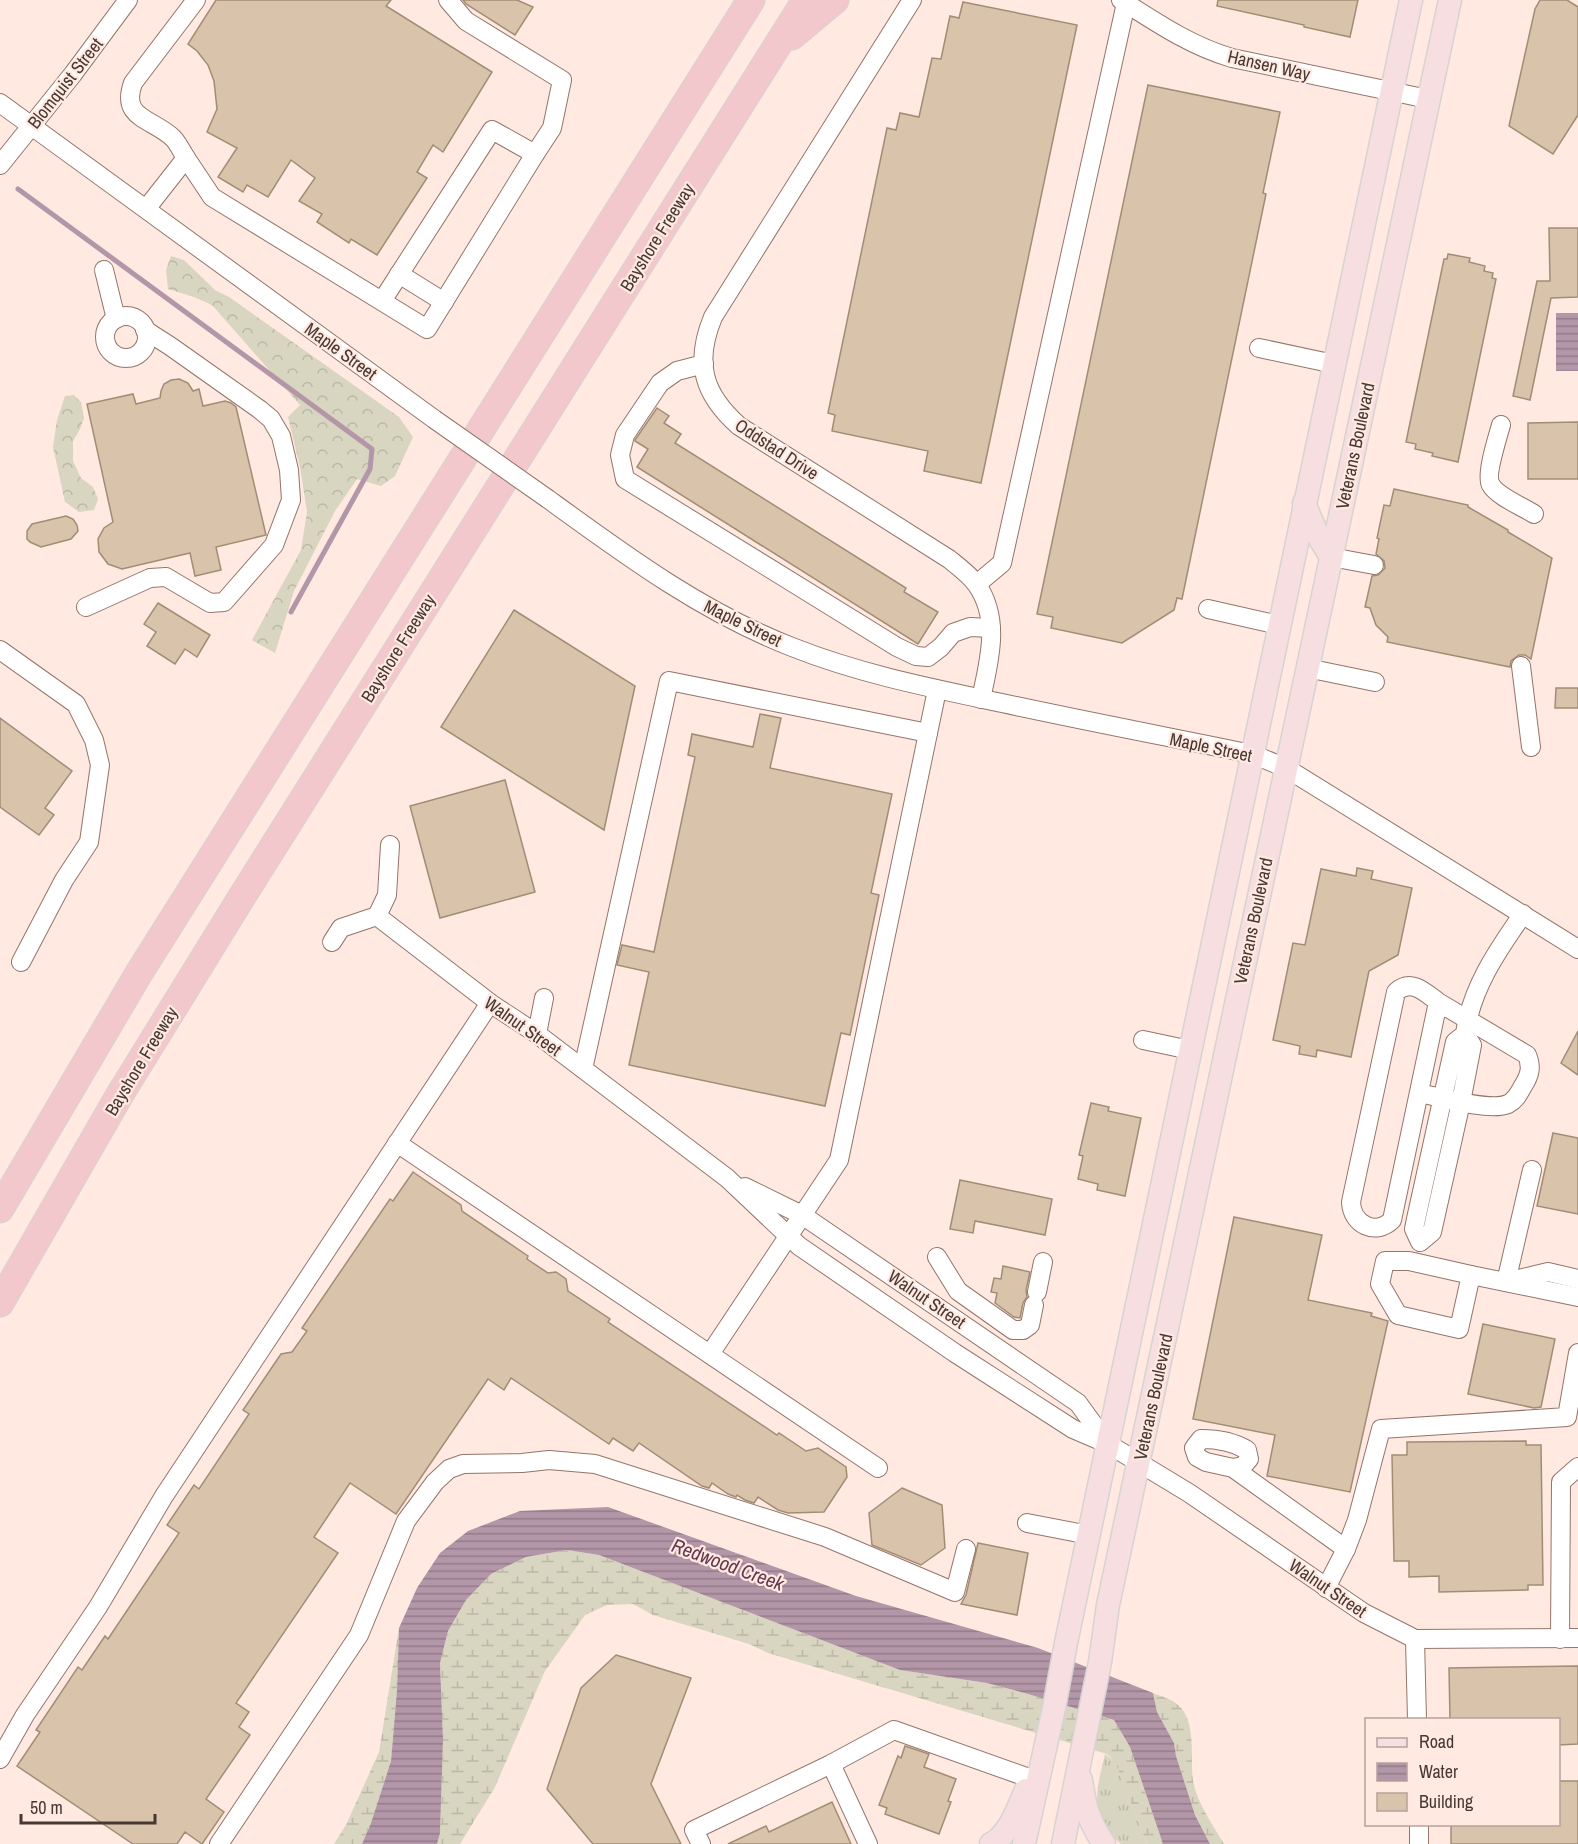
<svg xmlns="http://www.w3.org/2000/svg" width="1578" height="1844" font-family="'Archivo Narrow',sans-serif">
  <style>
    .grass { fill: url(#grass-tufts) }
    .forest { fill: url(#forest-crowns) }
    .wetland { fill: url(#wetland-marsh) }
    .water { fill: url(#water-rules) }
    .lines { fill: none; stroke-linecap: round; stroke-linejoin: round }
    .stream { stroke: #b397a8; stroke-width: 5 }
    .building { fill: #d9c3ab; stroke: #a28d74; stroke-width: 1.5 }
    .minor-casing { stroke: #947569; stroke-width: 20 }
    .major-casing { stroke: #d6d3d2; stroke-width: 25 }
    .highway-casing { stroke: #d6d3d2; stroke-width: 29 }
    .minor { stroke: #fff; stroke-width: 18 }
    .major { stroke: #f7dee1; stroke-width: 22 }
    .highway { stroke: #f2c8cd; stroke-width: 27 }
    .minor-bridge-casing { stroke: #947569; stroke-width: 20; stroke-linecap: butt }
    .minor-bridge { stroke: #fff; stroke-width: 18 }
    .labels { text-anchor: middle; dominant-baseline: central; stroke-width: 4.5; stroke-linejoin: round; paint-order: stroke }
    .street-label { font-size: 18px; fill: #463833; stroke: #ffe9e1 }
    .water-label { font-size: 20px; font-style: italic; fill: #613752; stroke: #ffe9e1 }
  </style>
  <defs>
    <pattern id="grass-tufts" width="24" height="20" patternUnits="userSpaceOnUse" patternTransform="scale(1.5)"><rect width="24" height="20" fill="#d8d5c0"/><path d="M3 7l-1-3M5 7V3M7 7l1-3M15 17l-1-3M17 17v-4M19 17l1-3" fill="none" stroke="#bbb8a5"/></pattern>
    <pattern id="forest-crowns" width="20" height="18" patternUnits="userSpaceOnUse" patternTransform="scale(1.5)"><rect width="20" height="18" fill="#d8d5c0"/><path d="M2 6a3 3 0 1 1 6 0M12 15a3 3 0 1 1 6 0" fill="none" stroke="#bbb8a5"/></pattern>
    <pattern id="wetland-marsh" width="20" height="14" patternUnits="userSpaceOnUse" patternTransform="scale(1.5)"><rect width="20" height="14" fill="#d8d5c0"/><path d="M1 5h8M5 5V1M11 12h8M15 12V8" fill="none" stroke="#bbb8a5"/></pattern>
    <pattern id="water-rules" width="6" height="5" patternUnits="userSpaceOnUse" patternTransform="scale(1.5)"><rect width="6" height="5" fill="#b397a8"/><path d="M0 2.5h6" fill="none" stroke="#937c89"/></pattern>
  </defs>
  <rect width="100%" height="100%" fill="#ffe9e1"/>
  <path class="grass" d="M1105,1754L1116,1763L1147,1844H1121L1111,1836C1110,1829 1104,1827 1102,1820C1092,1796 1100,1778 1105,1754Z"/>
  <g class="forest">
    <polygon points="171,256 184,260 215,290 229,297 399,417 413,437 395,476 381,486 357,479 335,511 294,591 275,653 252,640 301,550 307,512 300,467 288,417 300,405 212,305 194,297 168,289 166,270"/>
    <polygon points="74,395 81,402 84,418 80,429 73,441 73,461 81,478 93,487 98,499 94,510 79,512 65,502 53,447 57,420 65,396"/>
  </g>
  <g class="wetland">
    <polygon points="567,1550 599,1555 900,1670 987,1683 1028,1694 1114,1720 1130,1747 1163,1844 1147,1844 1116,1764 1107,1754 768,1653 749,1644 653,1615 633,1604 607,1605 585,1615 545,1671 495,1787 460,1844 437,1844 440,1833 443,1740 440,1663 448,1631 466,1600 491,1574 526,1557"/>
    <polygon points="399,1628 397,1690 391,1761 371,1823 362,1844 334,1844 346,1825 379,1752"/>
    <path d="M1153,1693C1160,1696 1172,1699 1178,1705C1197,1721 1190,1759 1193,1781C1197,1803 1213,1825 1224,1844H1210L1195,1815L1176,1756L1174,1743L1157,1712Z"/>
  </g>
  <g class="water">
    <rect x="1556" y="313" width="22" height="58"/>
    <polygon points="608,1507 856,1596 1038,1648 1153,1693 1157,1712 1174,1743 1176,1756 1195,1815 1210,1844 1163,1844 1130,1747 1114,1720 1028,1694 987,1683 900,1670 599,1555 567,1550 526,1557 491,1574 466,1600 448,1631 440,1663 443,1740 440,1833 437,1844 362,1844 371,1823 391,1761 397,1690 399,1628 417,1588 440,1553 468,1531 520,1511"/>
  </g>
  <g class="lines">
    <polyline class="stream" points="18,189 372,449 370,469 291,612"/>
  </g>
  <g class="building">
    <polygon points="216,0 391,0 386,6 492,72 443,152 433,145 417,172 427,178 377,255 351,239 349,243 317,222 322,214 299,201 315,178 291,160 268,197 247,185 243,192 218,177 237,148 207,132 217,109 214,81 208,65 197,51 188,44"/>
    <polygon points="463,0 517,0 533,7 515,35 466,4"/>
    <polygon points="1218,0 1358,0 1350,37 1304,27 1304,25 1217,6"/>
    <polygon points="1540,0 1567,0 1578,7 1578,115 1553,154 1509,126 1535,9"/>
    <polygon points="963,2 1077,25 981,483 924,471 928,451 832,431 835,415 828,413 887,128 896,130 900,113 919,117 932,58 941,59 950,16 959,18"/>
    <polygon points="1148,85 1280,112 1263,193 1266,194 1182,599 1177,598 1174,610 1122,643 1051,628 1053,617 1037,614"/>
    <polygon points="1549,228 1578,228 1578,297 1551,298 1530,400 1513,396 1537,281 1550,281"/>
    <polygon points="1448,254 1470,258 1469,262 1485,266 1484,271 1493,273 1492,278 1496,279 1458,462 1432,456 1433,453 1415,449 1416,444 1406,442 1444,259 1447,259"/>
    <polygon points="179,379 188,383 193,391 199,389 203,406 225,401 231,403 236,407 266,535 216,547 221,570 195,576 190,553 122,569 108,564 99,552 98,539 104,528 113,522 87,404 133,394 136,404 160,398 161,391 164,384 171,380"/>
    <polygon points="657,408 669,416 664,423 681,434 675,443 906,588 904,592 938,612 918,644 637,467 648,449 635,441 635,440"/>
    <polygon points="1578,422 1578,479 1528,479 1528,423"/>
    <polygon points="1394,489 1468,505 1468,507 1508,530 1508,532 1552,558 1531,659 1525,655 1519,655 1511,661 1510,667 1387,642 1388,637 1376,625 1370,608 1365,607 1372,576 1378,575 1385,568 1384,561 1376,554 1379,539 1377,538 1384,505 1390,506"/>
    <polygon points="66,516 73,519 77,525 78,531 71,539 41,547 30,542 27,539 27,531 32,524"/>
    <polygon points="158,603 210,635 197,657 185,649 175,664 147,646 156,632 144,624"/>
    <polygon points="514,610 635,686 604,830 441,727"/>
    <polygon points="1556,688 1578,688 1578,708 1555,708"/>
    <polygon points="760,714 781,718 770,768 892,794 871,893 879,895 850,1035 841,1033 825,1106 629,1065 649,972 617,965 622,945 654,952 695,757 688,755 692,734 753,747"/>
    <polygon points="0,718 72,771 45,808 54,815 39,835 0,807"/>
    <polygon points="505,780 535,892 440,918 410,806"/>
    <polygon points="1357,868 1373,871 1371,879 1412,888 1398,955 1369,971 1351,1057 1317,1050 1316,1057 1299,1054 1300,1046 1273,1040 1293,943 1305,945 1321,869 1356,876"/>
    <polygon points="1578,1031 1578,1075 1561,1063"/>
    <polygon points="1091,1103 1109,1107 1108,1111 1141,1118 1125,1196 1097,1190 1098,1184 1078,1179 1083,1156 1079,1155"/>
    <polygon points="1553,1133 1578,1138 1578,1214 1537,1206"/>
    <polygon points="413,1172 461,1205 462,1211 528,1256 527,1259 548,1273 556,1272 566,1279 568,1291 610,1319 608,1322 777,1435 779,1433 806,1451 818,1448 846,1467 847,1477 824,1512 788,1513 778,1510 758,1497 754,1503 745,1500 737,1495 736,1497 728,1494 712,1483 709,1488 702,1486 639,1443 633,1451 613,1438 609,1444 511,1378 504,1390 488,1379 396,1514 350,1483 314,1537 338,1553 236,1703 249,1712 239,1727 250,1735 206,1799 224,1812 202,1844 185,1832 177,1844 133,1844 17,1766 40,1732 36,1730 78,1667 82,1670 105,1636 108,1639 179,1533 167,1525 194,1485 199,1489 249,1414 243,1410 281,1354 292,1352 307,1331 302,1328 390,1199 393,1201"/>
    <polygon points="960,1180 1052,1199 1045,1235 975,1221 973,1233 950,1229"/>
    <polygon points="1234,1217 1322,1235 1308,1300 1372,1313 1371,1316 1388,1321 1350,1492 1267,1476 1275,1435 1193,1419"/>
    <polygon points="1003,1266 1030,1272 1026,1290 1027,1297 1023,1303 1020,1318 1014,1317 995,1303 997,1293 991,1292 994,1278 1001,1279"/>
    <polygon points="1483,1324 1555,1339 1541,1407 1534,1408 1468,1394"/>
    <polygon points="1526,1441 1526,1445 1541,1445 1543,1585 1528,1585 1528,1590 1439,1592 1439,1576 1409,1577 1409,1561 1394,1561 1392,1455 1407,1455 1407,1442"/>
    <polygon points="902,1488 942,1505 945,1548 921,1565 872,1545 869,1513"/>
    <polygon points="978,1543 1028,1553 1017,1615 961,1604 966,1595"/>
    <polygon points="616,1655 691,1678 651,1784 681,1844 593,1844 547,1789 581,1688"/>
    <polygon points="1578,1666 1578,1744 1558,1745 1558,1719 1450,1719 1449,1668"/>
    <polygon points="905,1746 929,1754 924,1767 956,1779 948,1801 951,1802 939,1834 885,1814 887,1808 879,1805 898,1756 901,1758"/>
    <polygon points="1558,1781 1578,1781 1578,1844 1451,1844 1451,1824 1558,1824"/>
    <polygon points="832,1802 851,1844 728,1844 766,1826 769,1832"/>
  </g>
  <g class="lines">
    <defs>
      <g id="minor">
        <polyline points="448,0 466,21 562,80 552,128 535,154"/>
        <path d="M912,0L713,317C694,363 703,394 739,426L949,559C959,567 970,575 977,585C1001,620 989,661 981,699"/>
        <path d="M1121,0C1157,23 1191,46 1232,58L1428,99"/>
        <polyline points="0,103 434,419"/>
        <path d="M186,158C182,152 178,143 173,138C152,118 120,119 133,83L196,0"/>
        <polyline points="0,165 73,74 128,0"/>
        <polyline points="146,209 186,158 212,197 427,329 535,154 492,130 382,301"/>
        <polyline points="104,270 116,319"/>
        <polyline points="399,274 444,302"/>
        <circle cx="126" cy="337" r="21"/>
        <polyline points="1259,348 1334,364"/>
        <polyline points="704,364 677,371 660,383 625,435 620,455 625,479 897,647 916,656 928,657 941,647 953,633 970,627 991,628"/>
        <path d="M1501,425C1498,436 1485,476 1491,485C1497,496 1523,507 1534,514"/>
        <path d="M548,499C625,555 702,612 792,647C860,674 931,688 1002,703C1085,721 1169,737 1252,754L1286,768L1578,949"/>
        <polyline points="1331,557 1374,565"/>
        <polyline points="977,584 1002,563 1126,3"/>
        <polyline points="86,607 150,578 166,577 210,603 224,602 274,545 291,500 289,470 281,436 271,419 259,409 170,346 145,330"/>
        <polyline points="1208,609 1279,625"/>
        <polyline points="0,650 76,704 94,740 100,765 89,842 64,880 21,962"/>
        <polyline points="1521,666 1531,747"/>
        <polyline points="1307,668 1375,682"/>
        <polyline points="377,916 490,1003 537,1034 727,1178 799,1246 955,1353 1073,1429 1108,1444 1189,1493 1364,1613 1415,1639 1578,1638"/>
        <polyline points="332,942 341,928 377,916 387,895 390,845"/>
        <polyline points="537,1034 544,998"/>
        <path d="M1465,1034L1455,1042L1416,1219L1414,1229L1420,1242L1432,1232L1461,1102L1472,1045L1465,1034C1471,989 1497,951 1523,914"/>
        <polyline points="1143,1040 1190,1050"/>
        <polyline points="583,1069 669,681 928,733"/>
        <path d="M1419,1093C1439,1097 1490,1112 1508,1104C1516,1100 1519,1093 1523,1086C1530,1075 1532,1067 1527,1055L1438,1002C1425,992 1411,978 1396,992L1351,1202C1352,1225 1376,1236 1392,1220L1438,1002"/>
        <polyline points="397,1143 878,1468"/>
        <polyline points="1532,1170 1506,1282 1548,1272 1578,1279"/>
        <polyline points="745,1187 802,1215 1078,1403 1107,1443"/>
        <polyline points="937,1257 958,1291 1013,1330 1023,1330 1030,1325 1034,1305"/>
        <polygon points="1385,1261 1409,1261 1471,1275 1459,1329 1398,1315 1380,1284"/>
        <polyline points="1471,1275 1578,1297"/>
        <polyline points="1037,1292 1043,1262"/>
        <polyline points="710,1354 839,1160 937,690"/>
        <path d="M1233,1468L1243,1466L1249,1459L1247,1450C1234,1442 1216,1439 1201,1439L1194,1448L1197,1457L1206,1462L1233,1468L1346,1549"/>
        <polyline points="1027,1523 1089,1535"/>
        <polyline points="1326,1588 1346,1549 1357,1520 1381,1429 1567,1417 1578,1353"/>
        <polyline points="1415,1639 1417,1720"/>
        <polyline points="1560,1639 1561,1482 1578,1467"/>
        <polyline points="0,1759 25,1715 98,1607 164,1496 490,1003"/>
        <polyline points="831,1764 868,1844"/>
        <polyline points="1419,1824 1419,1844"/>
        <polyline points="219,1844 359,1635 406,1521 435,1482 449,1469 463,1464 522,1463 549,1460 595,1464 825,1537 955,1592 966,1549"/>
        <polyline points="701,1844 694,1830 831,1764 894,1730 1032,1779"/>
      </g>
      <g id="major">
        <polyline points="1304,503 1318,536 1331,557"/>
        <path d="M1081,1780C1085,1807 1088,1820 1104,1844"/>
        <path d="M991,1844C1009,1835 1018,1808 1026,1790"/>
        <polyline points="1024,1844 1054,1708 1066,1643 1411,0"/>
        <polyline points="1063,1844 1100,1662 1108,1605 1450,0"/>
      </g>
      <g id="highway">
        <polyline points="792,36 835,0"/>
        <polyline points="0,1209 139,973 751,0"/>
        <polyline points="0,1303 119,1096 243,895 806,0"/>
      </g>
    </defs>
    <use href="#minor" class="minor-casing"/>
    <use href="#major" class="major-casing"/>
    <use href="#highway" class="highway-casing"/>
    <use href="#minor" class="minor"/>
    <use href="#major" class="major"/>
    <use href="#highway" class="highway"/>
    <defs>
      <polyline id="minor-bridge" points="434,419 548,499"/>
    </defs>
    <use href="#minor-bridge" class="minor-bridge-casing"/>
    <use href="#minor-bridge" class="minor-bridge"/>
  </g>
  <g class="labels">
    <g class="street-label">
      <text transform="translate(1269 65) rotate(13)">Hansen Way</text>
      <text transform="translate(65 83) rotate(-52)">Blomquist Street</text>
      <text transform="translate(657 237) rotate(-58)">Bayshore Freeway</text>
      <text transform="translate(341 351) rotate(36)">Maple Street</text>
      <text transform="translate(1355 446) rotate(-78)">Veterans Boulevard</text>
      <text transform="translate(777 449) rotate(33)">Oddstad Drive</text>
      <text transform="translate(743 623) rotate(26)">Maple Street</text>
      <text transform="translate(398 648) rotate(-58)">Bayshore Freeway</text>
      <text transform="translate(1211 747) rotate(12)">Maple Street</text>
      <text transform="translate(1253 921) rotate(-78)">Veterans Boulevard</text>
      <text transform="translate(523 1026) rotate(35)">Walnut Street</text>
      <text transform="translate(141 1061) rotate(-59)">Bayshore Freeway</text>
      <text transform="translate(927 1299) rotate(34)">Walnut Street</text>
      <text transform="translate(1153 1397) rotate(-78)">Veterans Boulevard</text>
      <text transform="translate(1328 1588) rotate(34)">Walnut Street</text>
    </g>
    <g class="water-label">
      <text transform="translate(728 1564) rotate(20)">Redwood Creek</text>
    </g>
  </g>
  <rect x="1365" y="1718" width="195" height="108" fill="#ffe9e1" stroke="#b5a29b" stroke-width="1.5"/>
  <rect x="1377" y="1738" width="30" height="9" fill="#f7dee1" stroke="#b5a29b" stroke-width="1.5"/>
  <text x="1419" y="1748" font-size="18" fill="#463833">Road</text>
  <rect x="1377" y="1763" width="30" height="18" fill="url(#water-rules)" stroke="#b5a29b" stroke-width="1.5"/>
  <text x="1419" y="1778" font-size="18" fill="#463833">Water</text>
  <rect x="1377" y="1793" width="30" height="18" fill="#d9c3ab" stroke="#b5a29b" stroke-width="1.5"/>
  <text x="1419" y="1808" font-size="18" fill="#463833">Building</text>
  <path d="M21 1814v9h134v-9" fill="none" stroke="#463833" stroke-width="3"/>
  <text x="30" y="1814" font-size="18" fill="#463833" stroke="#ffe9e1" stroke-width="4.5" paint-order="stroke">50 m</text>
</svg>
